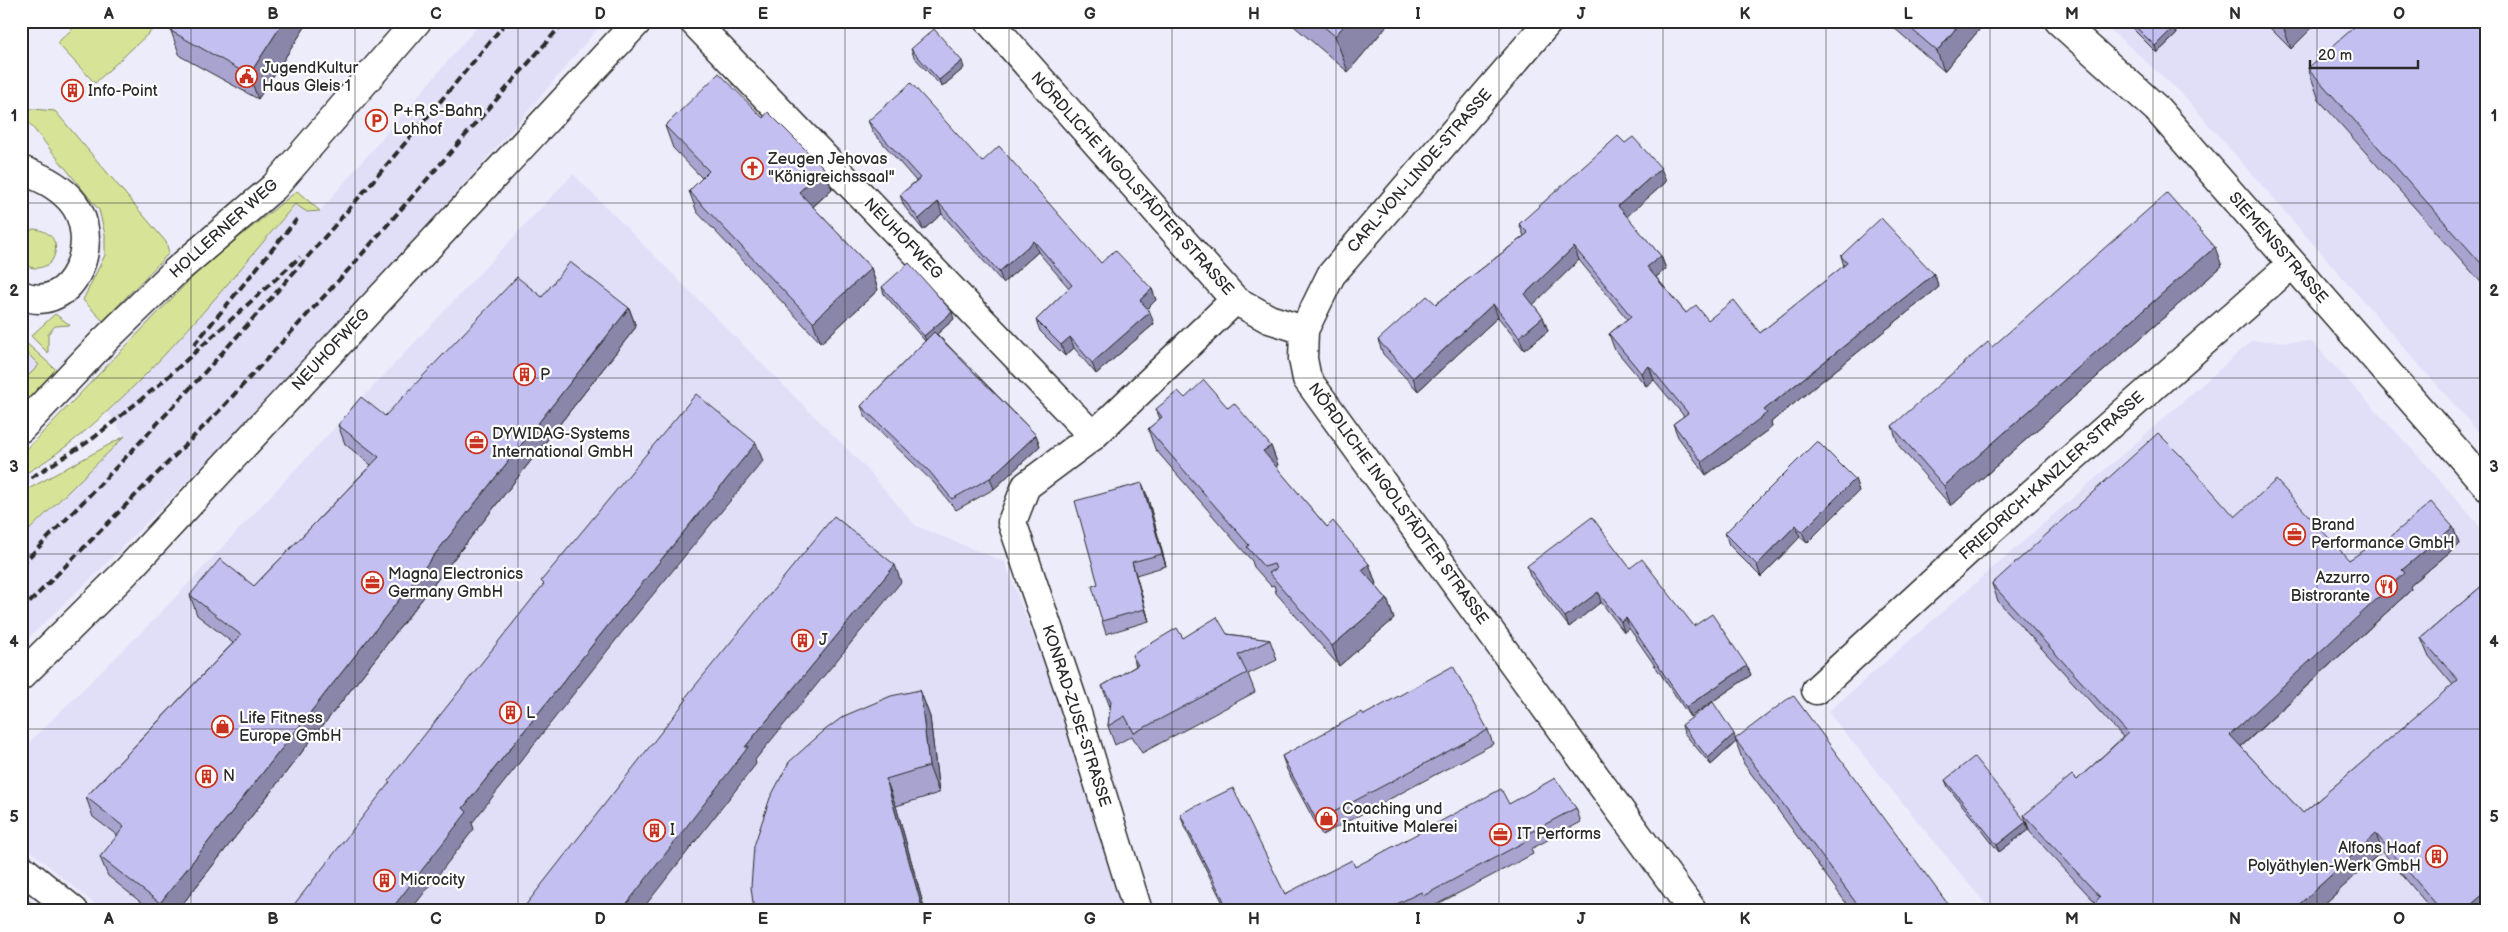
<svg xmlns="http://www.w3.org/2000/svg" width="2508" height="932" font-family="'Balsamiq Sans',sans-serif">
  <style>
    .built { fill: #e1def8 }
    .green { fill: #d7e497; stroke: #818861 }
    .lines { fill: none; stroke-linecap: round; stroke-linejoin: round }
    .minor-casing { stroke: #2b2b2b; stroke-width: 31 }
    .minor { stroke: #fff; stroke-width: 28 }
    .rail { stroke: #2b2b2b; stroke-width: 4; stroke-dasharray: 8 4; stroke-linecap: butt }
    .wall { fill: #a9a4cf; stroke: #2b2b2b }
    .shaded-wall { fill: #8986a9; stroke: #2b2b2b }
    .building { fill: #c4bff1; stroke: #2b2b2b }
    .grid { fill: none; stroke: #2b2b2b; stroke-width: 1; stroke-opacity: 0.55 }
    .labels { text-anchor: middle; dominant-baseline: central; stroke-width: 4.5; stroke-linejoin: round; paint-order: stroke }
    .poi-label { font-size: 16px; fill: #2b2b2b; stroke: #fff; text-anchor: start }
    .street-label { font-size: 16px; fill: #2b2b2b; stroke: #fff }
    .neatline { fill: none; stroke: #2b2b2b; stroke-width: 2 }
    .grid-label { font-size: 16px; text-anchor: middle; font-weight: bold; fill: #2b2b2b }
  </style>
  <rect width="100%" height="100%" fill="#edecfb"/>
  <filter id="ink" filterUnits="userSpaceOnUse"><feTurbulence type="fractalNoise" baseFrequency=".02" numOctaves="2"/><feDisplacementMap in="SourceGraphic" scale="10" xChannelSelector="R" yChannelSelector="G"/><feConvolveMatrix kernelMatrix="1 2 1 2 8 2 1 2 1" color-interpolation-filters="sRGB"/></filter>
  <g filter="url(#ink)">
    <g class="built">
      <polygon points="482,21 604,21 519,122 318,348 101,569 21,645 21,538 125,436 108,412 191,327 296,204 307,212 320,211"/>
      <polygon points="2101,21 2487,21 2487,442 2181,93"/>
      <polygon points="573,174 864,466 916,526 1005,562 1086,775 1126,911 103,911 21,843 21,750 154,620"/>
      <polygon points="2252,341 2312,342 2432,471 2487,535 2487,911 1991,911 1828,712"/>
      <polygon points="21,347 39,365 21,383"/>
    </g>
    <g class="green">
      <polygon points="81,21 162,21 95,83 57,43"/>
      <polygon points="21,108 55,111 166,242 169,253 103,321 83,300 105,255 105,234 99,210 21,113"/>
      <path d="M297,191L320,211L307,212L295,204C248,260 201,317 150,370C111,409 70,449 21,476V455L203,266Z"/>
      <path d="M33,229C52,230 62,245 51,262C42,270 31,270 21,262V236Z"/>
      <polygon points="55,314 70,325 55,326 48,334 48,353 31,336"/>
      <polygon points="24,341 62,375 21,417 21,383 39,365 21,347 21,342"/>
      <polygon points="125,436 21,538 21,493"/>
      <polygon points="21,894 41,911 21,911"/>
    </g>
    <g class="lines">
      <defs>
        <g id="minor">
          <polyline points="693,21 1093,436"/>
          <polyline points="989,21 1235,300 1269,319 1304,330"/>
          <polyline points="1549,21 1331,275 1304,330 1303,359 1307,379 1693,911"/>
          <polyline points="2059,21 2157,109 2487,486"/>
          <path d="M21,170C40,177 56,184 70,199C105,237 74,317 21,295"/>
          <polyline points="21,428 105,340 175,272 274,187 417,21"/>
          <polyline points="21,676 125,573 638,21"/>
          <polyline points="1816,690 1976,543 2292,264"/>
          <polyline points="21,868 74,911"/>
          <polyline points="1138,911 1075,707 1012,522 1026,486 1093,436 1235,300"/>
        </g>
      </defs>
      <use href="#minor" class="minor-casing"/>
      <use href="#minor" class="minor"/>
      <g class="rail">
        <polyline points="194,345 297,219"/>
        <polyline points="21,484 91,440 160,384 300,257"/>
        <path d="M21,565C193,393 352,209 507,21"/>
        <polyline points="21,611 220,410 349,269 565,21"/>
      </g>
    </g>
    <g class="wall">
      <polygon points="177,21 309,21 258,99 180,56 171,31"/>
      <polygon points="1288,21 1391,21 1348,72"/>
      <polygon points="1886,21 1984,21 1985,23 1944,71"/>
      <polygon points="2125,21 2168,21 2177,34 2157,53"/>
      <polygon points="2263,21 2319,21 2291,49"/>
      <polygon points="2487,21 2487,289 2319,100 2308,68"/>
      <polygon points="911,49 964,68 942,87 914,57"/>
      <polygon points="763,118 824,168 832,189 813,207 871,268 878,290 821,343 697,212 689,191 702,178 673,148 665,126"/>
      <polygon points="868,121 982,162 1101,263 1152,289 1156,300 1147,309 1154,324 1096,374 1074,348 1065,356 1040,331 1036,320 1069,288 1038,252 1003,283 942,214 923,230 904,206 900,195 916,181 873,132"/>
      <polygon points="1625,143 1666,182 1626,216 1661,256 1666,269 1656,277 1686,313 1708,320 1760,333 1844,266 1841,256 1934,274 1939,287 1771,422 1772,427 1706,475 1678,437 1673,424 1684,416 1654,380 1646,386 1614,348 1609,334 1627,319 1579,260 1533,304 1543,317 1548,331 1524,350 1498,317 1418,391 1383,354 1378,340 1436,304 1524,236 1519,224"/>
      <polygon points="2222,266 1951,506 1899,446 1892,426 1992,347"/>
      <polygon points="882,287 954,319 937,334 1036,435 1040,446 994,489 956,510 934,483 866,418 861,406 925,341 884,294"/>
      <polygon points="542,297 629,308 636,327 177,911 152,911 108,876 100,857 118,836 93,817 86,797 233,643 197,615 190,595 254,586 371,465 345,444 338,425 385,416"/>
      <polygon points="1185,398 1228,408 1271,446 1278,465 1276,467 1327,527 1369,564 1376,584 1375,585 1387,599 1394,619 1339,666 1276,593 1274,585 1271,586 1254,567 1252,561 1155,449 1148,429 1160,419 1156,409"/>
      <polygon points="1855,479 1859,491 1807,543 1800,537 1761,577 1729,545 1725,533"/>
      <polygon points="1147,495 1166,566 1136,575 1149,621 1106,634 1102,621 1098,584"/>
      <polygon points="2235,517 2349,560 2380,546 2453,527 2459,544 2410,586 2411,590 2241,747 2303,813 2453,685 2428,655 2421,638 2484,584 2487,911 2433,911 2382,851 2317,911 2091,911 2090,907 2095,902 2030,832 2024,815 2077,780 2123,737 1998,601 1992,584"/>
      <polygon points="1527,566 1630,568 1694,626 1747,666 1751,675 1690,717 1629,628 1624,632 1601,602 1569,627 1530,576"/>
      <polygon points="1227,634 1270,640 1277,660 1248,674 1255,692 1142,753 1132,736 1115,745 1108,726 1110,707 1102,686 1136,666 1132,655 1183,638"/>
      <polygon points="920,690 930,717 939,793 896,806 925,911 754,911"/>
      <polygon points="1364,715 1488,730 1493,744 1322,835 1287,770 1282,756"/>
      <polygon points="1682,725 1736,739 1953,911 1852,911 1744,764 1736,742 1711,765 1684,733"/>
      <polygon points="1945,780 2026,822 2028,830 1999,852 1948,787"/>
      <polygon points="1509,804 1576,808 1581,822 1531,849 1533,854 1428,909 1426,906 1417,911 1227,911 1185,828 1180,814 1285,894 1355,867"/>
    </g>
    <g class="shaded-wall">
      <polygon points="284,21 309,21 258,99 249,75"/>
      <polygon points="1348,21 1391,21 1348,72 1335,36"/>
      <polygon points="1962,21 1984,21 1985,23 1944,71 1937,51"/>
      <polygon points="2281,21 2319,21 2291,49"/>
      <polygon points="2174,27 2177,34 2157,53 2155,46"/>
      <polygon points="962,61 964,68 942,87 939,80"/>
      <polygon points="824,168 832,189 806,213 799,192"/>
      <polygon points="1661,168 1666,182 1623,220 1618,206"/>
      <polygon points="938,202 942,214 923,230 919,219"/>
      <polygon points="1034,241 1038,252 1003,283 999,272"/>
      <polygon points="1574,247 1579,260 1530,308 1525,294"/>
      <polygon points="2215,247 2222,266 1951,506 1944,486"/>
      <polygon points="1661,256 1666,269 1652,280 1647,267"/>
      <polygon points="871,268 878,290 821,343 813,322"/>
      <polygon points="1934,274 1939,287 1771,422 1772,427 1706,475 1702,462 1764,410"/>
      <polygon points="1152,289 1156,300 1144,312 1140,300"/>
      <polygon points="1493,304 1498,317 1418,391 1413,378"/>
      <polygon points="629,308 636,327 177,911 163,911 160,903"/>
      <polygon points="952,312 954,319 927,343 924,336"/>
      <polygon points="1150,312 1154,324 1096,374 1092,363"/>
      <polygon points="1543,317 1548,331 1524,350 1519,337"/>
      <polygon points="1070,337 1074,348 1065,356 1061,345"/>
      <polygon points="1649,366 1654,380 1646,386 1641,373"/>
      <polygon points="1036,435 1040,446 994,489 990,478"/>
      <polygon points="756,443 763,461 623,631 472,823 474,829 410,911 390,911 463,808 617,614"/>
      <polygon points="1271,446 1278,465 1271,471 1263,451"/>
      <polygon points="1855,479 1859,491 1807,543 1802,532"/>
      <polygon points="1142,483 1147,495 1166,566 1162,554"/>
      <polygon points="1796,525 1800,537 1761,577 1757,565"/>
      <polygon points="2453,527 2459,544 2410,586 2411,590 2236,751 2230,735 2402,570"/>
      <polygon points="1132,562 1136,575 1149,621 1145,609"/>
      <polygon points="1369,564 1376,584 1369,590 1362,570"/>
      <polygon points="895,565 901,582 755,760 756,764 641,911 621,911 745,747"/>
      <polygon points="1598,592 1601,602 1569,627 1565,617"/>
      <polygon points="1387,599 1394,619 1339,666 1332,646"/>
      <polygon points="1626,618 1629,628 1624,632 1621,622"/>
      <polygon points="1747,666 1751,675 1690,717 1686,707"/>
      <polygon points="920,690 930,717 939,793 929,766"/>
      <polygon points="1734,734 1736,742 1711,765 1708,758"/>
      <polygon points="886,779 896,806 925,911 923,911"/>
      <polygon points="2026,822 2028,830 1999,852 1997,845"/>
      <polygon points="2376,834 2382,851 2317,911 2292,911"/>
      <polygon points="2487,891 2487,911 2464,911"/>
    </g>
    <g class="building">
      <polygon points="177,21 284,21 249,75 171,31"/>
      <polygon points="1317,21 1348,21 1335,36"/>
      <polygon points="1902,21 1962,21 1937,51"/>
      <polygon points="2130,21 2168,21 2174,27 2155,46"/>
      <polygon points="2361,21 2487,21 2487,270 2308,68"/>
      <polygon points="934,29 962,61 939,80 911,49"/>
      <polygon points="719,73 763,118 768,112 824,168 799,192 871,268 813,322 689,191 709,171 665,126"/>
      <polygon points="911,83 982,162 999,146 1101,263 1115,250 1152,289 1140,300 1150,312 1092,363 1070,337 1061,345 1036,320 1072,285 1034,241 999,272 938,202 919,219 900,195 920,178 868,121"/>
      <polygon points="1618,136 1625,143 1633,137 1661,168 1618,206 1661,256 1647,267 1686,313 1696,305 1708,320 1734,300 1760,333 1847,263 1841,256 1881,218 1934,274 1764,410 1767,413 1702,462 1673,424 1688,413 1649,366 1641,373 1609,334 1631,316 1574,247 1525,294 1543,317 1519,337 1493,304 1413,378 1378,340 1427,296 1436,304 1528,233 1519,224"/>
      <polygon points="2167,193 2215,247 1944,486 1892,426 1988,342 1992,347"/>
      <polygon points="570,262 629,308 160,903 100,857 124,827 86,797 241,635 190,595 220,559 254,586 379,457 338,425 361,397 385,416 517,277 542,297"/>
      <polygon points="909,263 952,312 924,336 882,287"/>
      <polygon points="934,332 1036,435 990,478 952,499 930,472 861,406"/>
      <polygon points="1204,380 1228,408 1234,403 1271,446 1263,451 1327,527 1333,521 1369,564 1362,570 1387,599 1332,646 1269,573 1276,569 1274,564 1264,567 1247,547 1249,545 1148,429 1162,417 1156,409 1178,391 1185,398"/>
      <polygon points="696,394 756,443 617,614 463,808 467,812 390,911 289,911 390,782 388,781 544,584 541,581"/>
      <polygon points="2158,433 2181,456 2235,517 2276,480 2349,560 2374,544 2380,546 2431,502 2453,527 2402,570 2405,573 2230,735 2303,813 2458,680 2421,638 2484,584 2487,587 2487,891 2464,911 2442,911 2376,834 2292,911 2094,911 2090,907 2100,897 2024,815 2072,775 2077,780 2128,733 1992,584"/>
      <polygon points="1817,441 1855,479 1802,532 1796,525 1757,565 1725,533"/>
      <polygon points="1142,483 1162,554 1132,562 1145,609 1102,621 1092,586 1098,584 1075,501"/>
      <polygon points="834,516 895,565 745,747 749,746 621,911 521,911 687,699 685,698"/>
      <polygon points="1592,517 1630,568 1642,559 1694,626 1712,614 1747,666 1686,707 1626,618 1621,622 1598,592 1565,617 1527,566"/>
      <polygon points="1217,617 1227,634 1270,640 1238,655 1247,673 1134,733 1125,716 1108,726 1111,701 1102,686 1138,665 1132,655 1177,628 1183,638"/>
      <polygon points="1453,666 1488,730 1317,821 1282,756 1362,712 1364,715"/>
      <polygon points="920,690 929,766 886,779 923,911 754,911 751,887 754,846 770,798 789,762 825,730 844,716 891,696"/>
      <polygon points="1793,695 1953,911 1862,911 1735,739"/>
      <polygon points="1713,702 1734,734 1708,758 1682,725"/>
      <polygon points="1974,757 2026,822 1997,845 1945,780"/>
      <polygon points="1555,778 1576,808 1525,835 1528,840 1423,896 1421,892 1383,911 1229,911 1180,814 1233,788 1285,894 1352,860 1355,867 1501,789 1509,804"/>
    </g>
  </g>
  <path class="grid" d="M191,21V911M355,21V911M518,21V911M682,21V911M845,21V911M1009,21V911M1172,21V911M1336,21V911M1499,21V911M1663,21V911M1826,21V911M1990,21V911M2153,21V911M2317,21V911M21,203H2487M21,378H2487M21,554H2487M21,729H2487"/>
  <defs>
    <symbol id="civic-ring" viewBox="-11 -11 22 22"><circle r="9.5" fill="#fff" stroke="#c8321e" stroke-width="1.5"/><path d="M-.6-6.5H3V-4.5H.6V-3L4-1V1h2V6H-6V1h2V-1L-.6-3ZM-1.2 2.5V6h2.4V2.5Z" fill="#c8321e"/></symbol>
    <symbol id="building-ring" viewBox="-11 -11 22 22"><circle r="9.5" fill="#fff" stroke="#c8321e" stroke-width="1.5"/><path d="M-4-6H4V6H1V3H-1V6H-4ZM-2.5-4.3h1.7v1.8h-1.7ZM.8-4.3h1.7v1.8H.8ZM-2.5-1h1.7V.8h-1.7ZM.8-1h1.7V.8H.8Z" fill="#c8321e"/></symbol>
    <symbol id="parking-ring" viewBox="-11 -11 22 22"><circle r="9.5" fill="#fff" stroke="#c8321e" stroke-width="1.5"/><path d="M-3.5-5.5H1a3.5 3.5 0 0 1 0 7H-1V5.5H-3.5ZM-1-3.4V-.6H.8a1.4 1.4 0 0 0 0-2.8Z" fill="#c8321e"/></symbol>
    <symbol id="church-ring" viewBox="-11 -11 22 22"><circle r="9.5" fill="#fff" stroke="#c8321e" stroke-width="1.5"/><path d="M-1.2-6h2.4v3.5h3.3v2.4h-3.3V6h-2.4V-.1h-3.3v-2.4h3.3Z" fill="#c8321e"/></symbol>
    <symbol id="office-ring" viewBox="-11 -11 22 22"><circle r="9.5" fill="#fff" stroke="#c8321e" stroke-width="1.5"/><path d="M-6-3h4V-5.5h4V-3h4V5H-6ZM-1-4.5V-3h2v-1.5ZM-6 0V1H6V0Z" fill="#c8321e"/></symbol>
    <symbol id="restaurant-ring" viewBox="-11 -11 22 22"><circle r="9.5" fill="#fff" stroke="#c8321e" stroke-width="1.5"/><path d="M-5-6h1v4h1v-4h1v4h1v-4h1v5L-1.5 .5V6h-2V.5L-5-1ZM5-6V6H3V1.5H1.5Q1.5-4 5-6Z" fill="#c8321e"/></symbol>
    <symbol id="shop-ring" viewBox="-11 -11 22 22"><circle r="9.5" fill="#fff" stroke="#c8321e" stroke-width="1.5"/><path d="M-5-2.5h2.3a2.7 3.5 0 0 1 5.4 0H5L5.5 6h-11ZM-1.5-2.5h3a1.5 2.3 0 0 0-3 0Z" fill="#c8321e"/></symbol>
  </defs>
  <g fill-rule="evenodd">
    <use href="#civic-ring" x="234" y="64" width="25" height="25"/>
    <use href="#building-ring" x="60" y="78" width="25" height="25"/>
    <use href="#parking-ring" x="364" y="108" width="25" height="25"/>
    <use href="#church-ring" x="740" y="156" width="25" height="25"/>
    <use href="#building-ring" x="512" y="362" width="25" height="25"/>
    <use href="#office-ring" x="464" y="430" width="25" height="25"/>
    <use href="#office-ring" x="2282" y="522" width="25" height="25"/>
    <use href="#office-ring" x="360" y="570" width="25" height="25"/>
    <use href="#restaurant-ring" x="2374" y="574" width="25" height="25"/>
    <use href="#building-ring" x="790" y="628" width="25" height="25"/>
    <use href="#building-ring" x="498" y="700" width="25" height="25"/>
    <use href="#shop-ring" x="210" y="714" width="25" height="25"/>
    <use href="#building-ring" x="194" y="764" width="25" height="25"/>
    <use href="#shop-ring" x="1314" y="806" width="25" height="25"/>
    <use href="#building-ring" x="642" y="818" width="25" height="25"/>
    <use href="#office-ring" x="1488" y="822" width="25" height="25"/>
    <use href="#building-ring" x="2424" y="844" width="25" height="25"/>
    <use href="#building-ring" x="372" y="868" width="25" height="25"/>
  </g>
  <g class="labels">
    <g class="poi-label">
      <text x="262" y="68">JugendKultur<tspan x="262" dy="18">Haus Gleis 1</tspan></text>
      <text x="88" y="91">Info-Point</text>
      <text x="393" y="111">P+R S-Bahn<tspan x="393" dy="18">Lohhof</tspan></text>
      <text x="768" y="159">Zeugen Jehovas<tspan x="768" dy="18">"Königreichssaal"</tspan></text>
      <text x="540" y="375">P</text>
      <text x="492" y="434">DYWIDAG-Systems<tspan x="492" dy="18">International GmbH</tspan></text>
      <text x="2311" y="525">Brand<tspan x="2311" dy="18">Performance GmbH</tspan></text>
      <text x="388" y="574">Magna Electronics<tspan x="388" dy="18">Germany GmbH</tspan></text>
      <text x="2370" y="578" text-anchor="end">Azzurro<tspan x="2370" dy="18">Bistrorante</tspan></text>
      <text x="819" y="640">J</text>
      <text x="526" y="713">L</text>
      <text x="239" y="718">Life Fitness<tspan x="239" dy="18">Europe GmbH</tspan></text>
      <text x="223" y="776">N</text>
      <text x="1342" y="809">Coaching und<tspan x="1342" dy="18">Intuitive Malerei</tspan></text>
      <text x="670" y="830">I</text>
      <text x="1517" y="834">IT Performs</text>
      <text x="2421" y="848" text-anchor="end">Alfons Haaf<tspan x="2421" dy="18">Polyäthylen-Werk GmbH</tspan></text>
      <text x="400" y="880">Microcity</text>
    </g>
    <g class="street-label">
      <text transform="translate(1420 171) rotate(-49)">CARL-VON-LINDE-STRASSE</text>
      <text transform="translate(1132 184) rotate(48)">NÖRDLICHE INGOLSTÄDTER STRASSE</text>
      <text transform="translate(224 229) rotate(-42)">HOLLERNER WEG</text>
      <text transform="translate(903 239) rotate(46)">NEUHOFWEG</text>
      <text transform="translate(2278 248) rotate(49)">SIEMENSSTRASSE</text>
      <text transform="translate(331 350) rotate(-47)">NEUHOFWEG</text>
      <text transform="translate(2052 476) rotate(-42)">FRIEDRICH-KANZLER-STRASSE</text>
      <text transform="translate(1398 504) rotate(54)">NÖRDLICHE INGOLSTÄDTER STRASSE</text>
      <text transform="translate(1076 716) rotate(72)">KONRAD-ZUSE-STRASSE</text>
    </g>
  </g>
  <rect width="2508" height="932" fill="none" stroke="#fff" stroke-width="55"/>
  <path d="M2310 60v8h108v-8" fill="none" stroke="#2b2b2b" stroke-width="2.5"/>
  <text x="2318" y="60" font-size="15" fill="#2b2b2b" stroke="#ffffff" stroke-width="4" paint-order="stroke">20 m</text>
  <rect x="28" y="28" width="2452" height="876" class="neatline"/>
  <g class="grid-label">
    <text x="109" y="19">A</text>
    <text x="273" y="19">B</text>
    <text x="436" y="19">C</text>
    <text x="600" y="19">D</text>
    <text x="763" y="19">E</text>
    <text x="927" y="19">F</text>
    <text x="1090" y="19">G</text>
    <text x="1254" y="19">H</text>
    <text x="1418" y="19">I</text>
    <text x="1581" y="19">J</text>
    <text x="1745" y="19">K</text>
    <text x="1908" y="19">L</text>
    <text x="2072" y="19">M</text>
    <text x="2235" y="19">N</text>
    <text x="2399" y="19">O</text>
    <text x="14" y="121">1</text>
    <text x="2494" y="121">1</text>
    <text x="14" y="296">2</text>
    <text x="2494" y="296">2</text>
    <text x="14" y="472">3</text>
    <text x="2494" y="472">3</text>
    <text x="14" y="647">4</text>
    <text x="2494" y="647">4</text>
    <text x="14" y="822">5</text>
    <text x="2494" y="822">5</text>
    <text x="109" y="924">A</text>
    <text x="273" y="924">B</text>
    <text x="436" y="924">C</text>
    <text x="600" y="924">D</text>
    <text x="763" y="924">E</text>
    <text x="927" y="924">F</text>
    <text x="1090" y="924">G</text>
    <text x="1254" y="924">H</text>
    <text x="1418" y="924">I</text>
    <text x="1581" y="924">J</text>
    <text x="1745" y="924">K</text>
    <text x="1908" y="924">L</text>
    <text x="2072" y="924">M</text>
    <text x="2235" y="924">N</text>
    <text x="2399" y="924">O</text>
  </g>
</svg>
